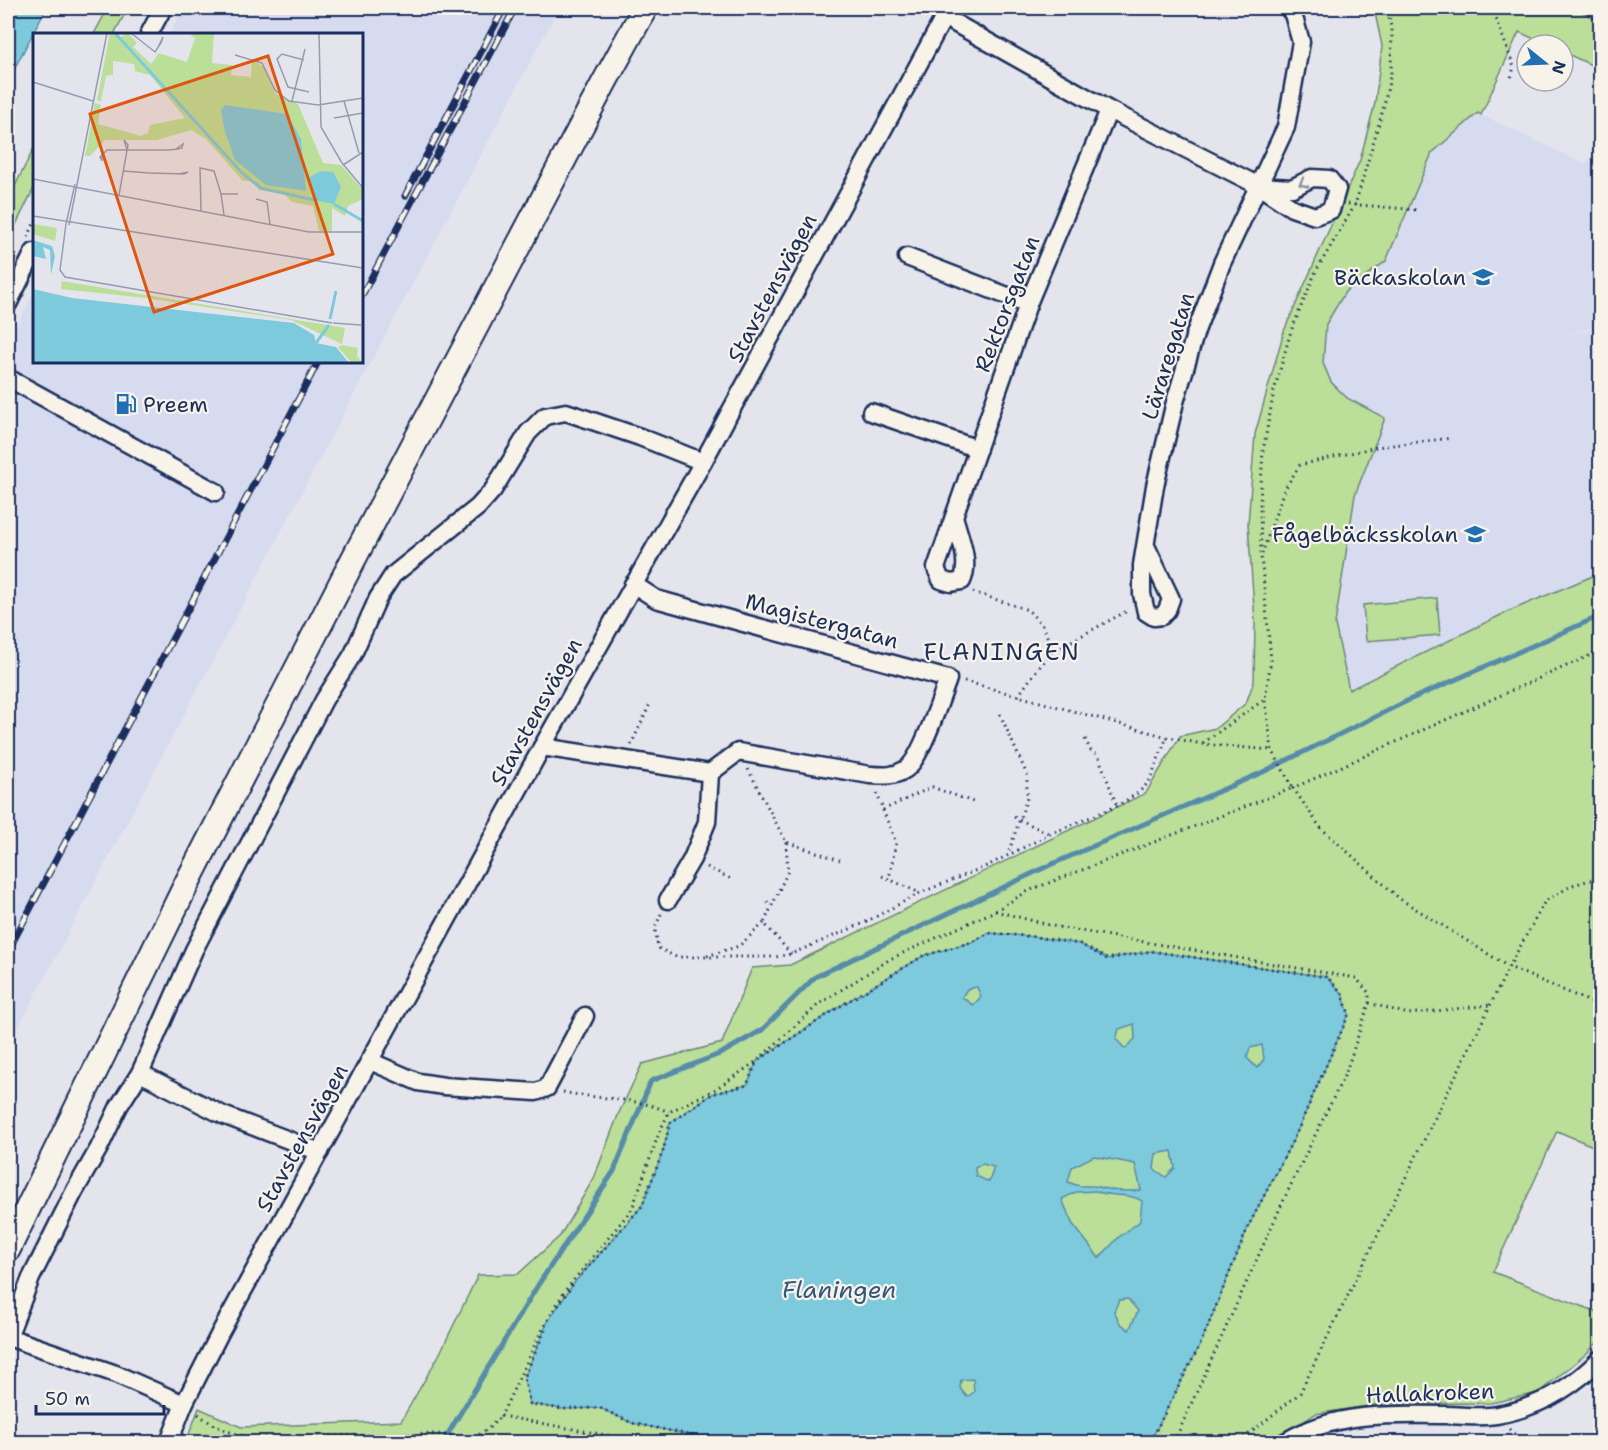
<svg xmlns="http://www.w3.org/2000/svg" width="1608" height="1450" font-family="'Shantell Sans',sans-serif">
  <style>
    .built { fill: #d6dbef }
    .green { fill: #bbde98; stroke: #6b867b; stroke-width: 1.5 }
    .water { fill: #7ecadd; stroke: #568caa; stroke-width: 1.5; fill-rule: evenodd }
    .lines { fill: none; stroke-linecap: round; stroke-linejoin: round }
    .stream { stroke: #568caa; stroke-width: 5 }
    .minor-casing { stroke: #1b2f5e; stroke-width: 21 }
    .highway-casing { stroke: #1b2f5e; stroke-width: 28 }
    .path { stroke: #1b2f5e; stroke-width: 3; stroke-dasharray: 1.5 4.5; stroke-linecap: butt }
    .minor { stroke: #f7f3e8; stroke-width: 16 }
    .highway { stroke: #f7f3e8; stroke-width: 24 }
    .rail-casing { stroke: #1b2f5e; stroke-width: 7 }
    .rail { stroke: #f7f3e8; stroke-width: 4.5; stroke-dasharray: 14; stroke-linecap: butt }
    .oneway { stroke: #8991a3 }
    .labels { text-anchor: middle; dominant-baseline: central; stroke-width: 4.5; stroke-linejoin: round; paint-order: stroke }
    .poi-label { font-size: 22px; fill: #1b2f5e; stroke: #f7f3e8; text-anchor: end }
    .street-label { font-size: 22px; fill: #1b2f5e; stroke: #f7f3e8 }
    .neighbourhood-label { font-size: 24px; letter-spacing: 1.5px; fill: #1b2f5e; stroke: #f7f3e8 }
    .water-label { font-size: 24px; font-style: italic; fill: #34567e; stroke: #f7f3e8 }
    .inset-river { fill: none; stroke: #7ecadd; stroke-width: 3 }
    .inset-road { fill: none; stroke: #949cb3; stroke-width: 1.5 }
    .view { fill: #de5710; fill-opacity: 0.15; stroke: #de5710; stroke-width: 3 }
    .inset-edge { fill: none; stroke: #1b2f5e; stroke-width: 3 }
  </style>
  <rect width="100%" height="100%" fill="#e4e5ec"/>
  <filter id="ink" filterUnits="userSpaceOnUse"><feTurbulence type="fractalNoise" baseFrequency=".0167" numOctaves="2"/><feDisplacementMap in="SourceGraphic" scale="12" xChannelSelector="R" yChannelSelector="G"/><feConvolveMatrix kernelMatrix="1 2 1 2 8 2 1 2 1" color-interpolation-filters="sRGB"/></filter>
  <g filter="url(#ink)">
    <g class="built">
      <polygon points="184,8 559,8 8,1047 8,343 34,292 34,362 362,362 362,34 169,34"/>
      <polygon points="1478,113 1585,164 1600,145 1600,325 1558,338 1600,327 1600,573 1507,612 1349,691 1335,624 1355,495 1385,418 1347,398 1331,382 1323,363 1326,324 1345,292 1386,261 1432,153"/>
    </g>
    <g class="green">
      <polygon points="108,8 128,8 114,34 94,34"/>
      <polygon points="1374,8 1575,8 1600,21 1600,69 1563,52 1563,45 1548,45 1519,32 1481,115 1478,113 1432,153 1386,261 1345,292 1326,324 1323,363 1331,382 1347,398 1385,418 1355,495 1335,624 1349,690 1507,612 1600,573 1600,1149 1557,1131 1493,1272 1600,1313 1600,1340 1585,1355 1538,1393 1491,1403 1381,1404 1315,1414 1274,1442 186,1442 199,1408 241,1427 401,1421 439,1355 478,1275 518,1274 560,1236 594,1178 618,1115 642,1064 722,1043 752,968 790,965 1146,793 1180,736 1216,728 1246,703 1254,681 1255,622 1248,524 1255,434 1284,331 1360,160 1375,103 1382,46"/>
      <polygon points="34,148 34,188 8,241 8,200"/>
      <polygon points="1437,598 1440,635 1366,641 1363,605"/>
    </g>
    <g class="water">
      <polygon points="8,8 46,8 8,81"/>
      <path d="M989,933L1036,937L1080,944L1107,959L1151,951L1327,977L1342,993L1349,1014L1296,1134L1249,1225L1201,1343L1153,1436L1144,1442H724L632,1423L600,1408L562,1409L530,1404L524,1378L548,1321L574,1283L642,1206L663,1151L670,1123L712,1094L747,1085L757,1061L842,1005L923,956L972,942ZM977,987L981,997L973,1005L962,997L967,989ZM1134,1024L1135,1039L1125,1049L1116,1039L1119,1029ZM1262,1045L1264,1059L1257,1068L1247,1058L1250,1048ZM1172,1151L1175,1168L1166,1177L1154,1169L1156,1154ZM1094,1156L1135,1164L1141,1190C1128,1192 1114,1191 1102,1188C1097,1187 1097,1186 1092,1186C1079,1186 1081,1187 1068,1182L1072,1167ZM982,1164L994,1167L989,1182L976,1176L975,1168ZM1096,1191C1111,1198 1129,1192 1142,1201L1140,1221L1119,1237L1099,1258L1072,1223L1062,1199L1076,1192ZM1128,1299L1138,1311L1129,1330L1120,1323L1114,1311L1119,1300ZM973,1379L974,1392L967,1397L960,1388L961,1380Z"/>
    </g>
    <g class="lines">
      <polyline class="stream" points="443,1442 538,1285 614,1171 651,1081 722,1053 762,1030 815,977 1050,865 1263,772 1409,700 1600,616"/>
      <defs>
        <g id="minor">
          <polyline points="944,17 1109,110 1259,186 1292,208 1315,216 1331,210 1337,189 1329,179 1312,178 1292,188 1259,186"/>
          <polyline points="149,34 163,8"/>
          <polyline points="907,257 1028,304"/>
          <polyline points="8,304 34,252"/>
          <polyline points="8,378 216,492"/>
          <polyline points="871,412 978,449"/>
          <path d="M954,516C959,536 971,561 962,581L951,583L941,580L936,568L943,548L1028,304L1109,110"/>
          <polyline points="1146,546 1171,599 1167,610 1162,616 1154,617 1146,612 1142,594 1142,565 1155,486 1175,402 1196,331 1222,263 1286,127 1301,42 1293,14 1288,8"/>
          <path d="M633,584L656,599L948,679C941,698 921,759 906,769C894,777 884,776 870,775L738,752L710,773L707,822L692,859L668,900"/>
          <polyline points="542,747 710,773"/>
          <polyline points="370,1061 418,1082 444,1086 536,1092 547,1088 585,1016"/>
          <polyline points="140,1073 119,1106 99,1148 74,1192 31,1278 8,1337 116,1374 184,1404"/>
          <polyline points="320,1152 223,1115 140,1073 194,950 324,700 353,654 378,598 393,575 478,507 493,490 528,433 545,416 566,412 640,437 703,462"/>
          <polyline points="169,1442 184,1404 220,1333 542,747 703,462 949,8"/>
          <path d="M1285,1442C1333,1412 1391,1414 1446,1415C1462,1415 1481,1418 1497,1415C1537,1408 1572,1388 1600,1359"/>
        </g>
        <polyline id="highway" points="8,1249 187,883 353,560 605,81 645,8"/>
      </defs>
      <use href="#minor" class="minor-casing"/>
      <use href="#highway" class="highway-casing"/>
      <g class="path">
        <polyline points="1492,8 1514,67 1511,78"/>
        <polyline points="1348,204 1418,210"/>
        <polyline points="28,237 34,224"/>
        <polyline points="8,327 11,319"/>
        <polyline points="1262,554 1284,490 1300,465 1376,447 1452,438"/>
        <polyline points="973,592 1028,610 1043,626 1053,651"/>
        <polyline points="1600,651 1293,788 1320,827 1400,899 1509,967 1600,1006"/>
        <polyline points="964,681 1167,737 1202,744 1272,750"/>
        <polyline points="1018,696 1036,671 1053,651 1129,610"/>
        <polyline points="1000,714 1027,775 1027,798 1008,854"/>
        <polyline points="1085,739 1091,751 1098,755 1117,806"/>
        <polyline points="1203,743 1265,699"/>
        <polyline points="631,745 650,704"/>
        <polyline points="748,769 786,842 840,860"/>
        <polyline points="877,793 883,810 932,787 973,802"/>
        <polyline points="883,810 896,843 889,879"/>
        <polyline points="1014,817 1050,834"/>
        <polyline points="786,842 788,871 764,923 791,954"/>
        <polyline points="707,867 731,879"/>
        <polyline points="882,876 920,893"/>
        <polyline points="767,902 772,904"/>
        <polyline points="995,911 1057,927 1356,978 1369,993 1369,1003 1346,1072 1286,1195 1174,1442"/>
        <polyline points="661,914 655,928 658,948 676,957 775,957 791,954 862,924 920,893 989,865 1050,834 1117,806 1138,793 1149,782 1167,737"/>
        <polyline points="707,956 739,946 764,923"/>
        <polyline points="1369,1003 1408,1014 1490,1005"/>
        <polyline points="765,1056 842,1005 923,956 972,942 989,933 1036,937 1080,944 1107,959 1151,951 1327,977 1342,993 1349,1014 1296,1134 1249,1225 1201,1343 1153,1436 1144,1442"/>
        <path d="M563,1092C600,1100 632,1096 669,1112"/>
        <polyline points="581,1275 642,1206 663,1151 670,1123 712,1094 747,1085 757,1061"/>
        <polyline points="558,1306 573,1284"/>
        <polyline points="545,1330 524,1378 530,1404 562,1409 600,1408 632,1423 724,1442"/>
        <path d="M198,1414C216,1428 234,1435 256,1438L435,1434L474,1438L489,1428L501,1416"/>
        <polyline points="1509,1429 1523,1442"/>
        <polyline points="414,1442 419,1434"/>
        <polyline points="638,1442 617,1437 501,1416 539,1336 564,1292 632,1209 659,1133 669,1112 716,1089 757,1061 819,1004 890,959 995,911 1028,891 1293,788 1272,750 1265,699 1271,660 1261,556 1260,503 1263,451 1274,391 1291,331 1316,271 1355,205 1384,106 1391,72 1392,31 1387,8"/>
        <polyline points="1239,1442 1300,1393 1509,967 1545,901 1573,885 1600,877"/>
      </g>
      <use href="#minor" class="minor"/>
      <use href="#highway" class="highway"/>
      <defs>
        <g id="rail">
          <polyline points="405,196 504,8"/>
          <polyline points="362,295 515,8"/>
          <polyline points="8,951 318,362"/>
        </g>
      </defs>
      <use href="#rail" class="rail-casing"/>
      <use href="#rail" class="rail"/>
    </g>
    <defs><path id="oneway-chevron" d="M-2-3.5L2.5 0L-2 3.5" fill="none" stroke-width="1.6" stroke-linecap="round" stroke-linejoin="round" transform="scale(1.5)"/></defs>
    <use class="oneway" href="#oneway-chevron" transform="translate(1303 183) rotate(155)"/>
  </g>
  <defs>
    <symbol id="school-bare" viewBox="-9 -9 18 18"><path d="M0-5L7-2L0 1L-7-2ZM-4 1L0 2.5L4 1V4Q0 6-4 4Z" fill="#1f6fb2" stroke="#f7f3e8" stroke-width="2.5" paint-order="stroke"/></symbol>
    <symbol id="fuel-bare" viewBox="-9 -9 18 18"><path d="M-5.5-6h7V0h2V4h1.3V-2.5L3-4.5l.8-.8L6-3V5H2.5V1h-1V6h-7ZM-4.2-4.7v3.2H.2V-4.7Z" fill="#1f6fb2" stroke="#f7f3e8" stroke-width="2.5" paint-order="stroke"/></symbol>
  </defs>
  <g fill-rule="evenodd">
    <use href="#school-bare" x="1468" y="262" width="30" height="30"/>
    <use href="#fuel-bare" x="111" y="389" width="30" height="30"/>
    <use href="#school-bare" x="1460" y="519" width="30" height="30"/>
  </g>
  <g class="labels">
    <g class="poi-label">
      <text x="1466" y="277">Bäckaskolan</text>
      <text x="143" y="404" text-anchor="start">Preem</text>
      <text x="1458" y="534">Fågelbäcksskolan</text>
    </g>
    <g class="street-label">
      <text transform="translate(772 288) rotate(-62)">Stavstensvägen</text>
      <text transform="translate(1007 304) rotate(-69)">Rektorsgatan</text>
      <text transform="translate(1168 356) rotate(-73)">Läraregatan</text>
      <text transform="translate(822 621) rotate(15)">Magistergatan</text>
      <text transform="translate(536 712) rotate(-61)">Stavstensvägen</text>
      <text transform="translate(302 1138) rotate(-61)">Stavstensvägen</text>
      <text transform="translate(1430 1393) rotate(-2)">Hallakroken</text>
    </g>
    <g class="neighbourhood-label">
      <text x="1002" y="652">FLANINGEN</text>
    </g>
    <g class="water-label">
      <text x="839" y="1290">Flaningen</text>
    </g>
  </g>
  <g transform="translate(33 33)">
    <rect width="330" height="330" fill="#e4e5ec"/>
    <path d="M77,0L88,4L95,0L104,10L100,14L118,31L126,20L154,29L162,5L155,0H181L179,30L199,32L198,42L218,44L219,27L231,34L243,61L265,71L290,130L308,132L330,157V166L315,173L312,183L299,175V199L286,198L280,173L259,169L251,161L226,157L221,148H210L173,106L158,97L124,107H72L57,123H52L62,70L68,72L65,91L108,103L115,100L117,92L152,85L117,42L102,38L101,31L80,28V42L73,43L68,68L64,67ZM0,191L24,195L22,208L0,201ZM29,248L312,295L309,311L258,287L113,265L28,256ZM309,312L325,315L324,323L330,330H319L305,314Z" fill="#bbde98"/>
    <path d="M192,72L254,81L268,106L273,158L233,152L202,127L192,99L188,77ZM288,138L300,139L308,154L301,171L281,167L275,145ZM0,207L19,213L22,223L18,242L17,217L10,214L13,226L0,223ZM0,256L39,265L261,290L281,302L283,310L303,314L316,330H0Z" fill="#7ecadd"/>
    <path class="inset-river" d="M82,0L209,140L228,155L281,167M301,171L330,188M297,286L303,258M283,310L296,292"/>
    <path class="inset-road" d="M98,0L122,19L128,10L130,4L125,14M286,0L288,94L309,130L330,155M202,22L229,30L242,57L256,68L285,72L330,65M271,27L249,21L244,26L255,54L276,59M0,49L60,68M259,68L272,16M311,68L326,120M301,85L330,80M69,122V128L67,124L74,117H135L145,116L149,115L150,111L143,116M310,132L330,119M90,138L117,140L151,141L155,139L146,141M0,146L276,199H330M188,161L191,182M86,162L95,112L91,107L94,117M223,166L234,169L237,191M168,178L167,135L181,138L188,161H205M0,183L330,235M33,191L27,237L32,244L299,290M33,191L42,151M36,192L74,0M330,271V294M300,290L328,292"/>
    <path class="view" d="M235,23L300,221L121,279L57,81Z"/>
    <rect width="330" height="330" class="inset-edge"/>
  </g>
  <rect width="1608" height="1450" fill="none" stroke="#f7f3e8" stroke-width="30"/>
  <rect x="15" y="15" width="1578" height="1420" fill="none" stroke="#1b2f5e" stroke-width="2" filter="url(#ink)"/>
  <g transform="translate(1545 63) rotate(108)"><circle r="28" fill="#f7f3e8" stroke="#9fa5b1" stroke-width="1.5"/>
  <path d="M0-4.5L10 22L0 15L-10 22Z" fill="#1f6fb2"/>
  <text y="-9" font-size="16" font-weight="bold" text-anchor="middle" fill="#1b2f5e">N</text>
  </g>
  <path d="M36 1405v9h128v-9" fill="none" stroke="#1b2f5e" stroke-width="3"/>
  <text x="45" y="1405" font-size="18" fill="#1b2f5e" stroke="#f7f3e8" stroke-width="4.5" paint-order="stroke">50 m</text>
</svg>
